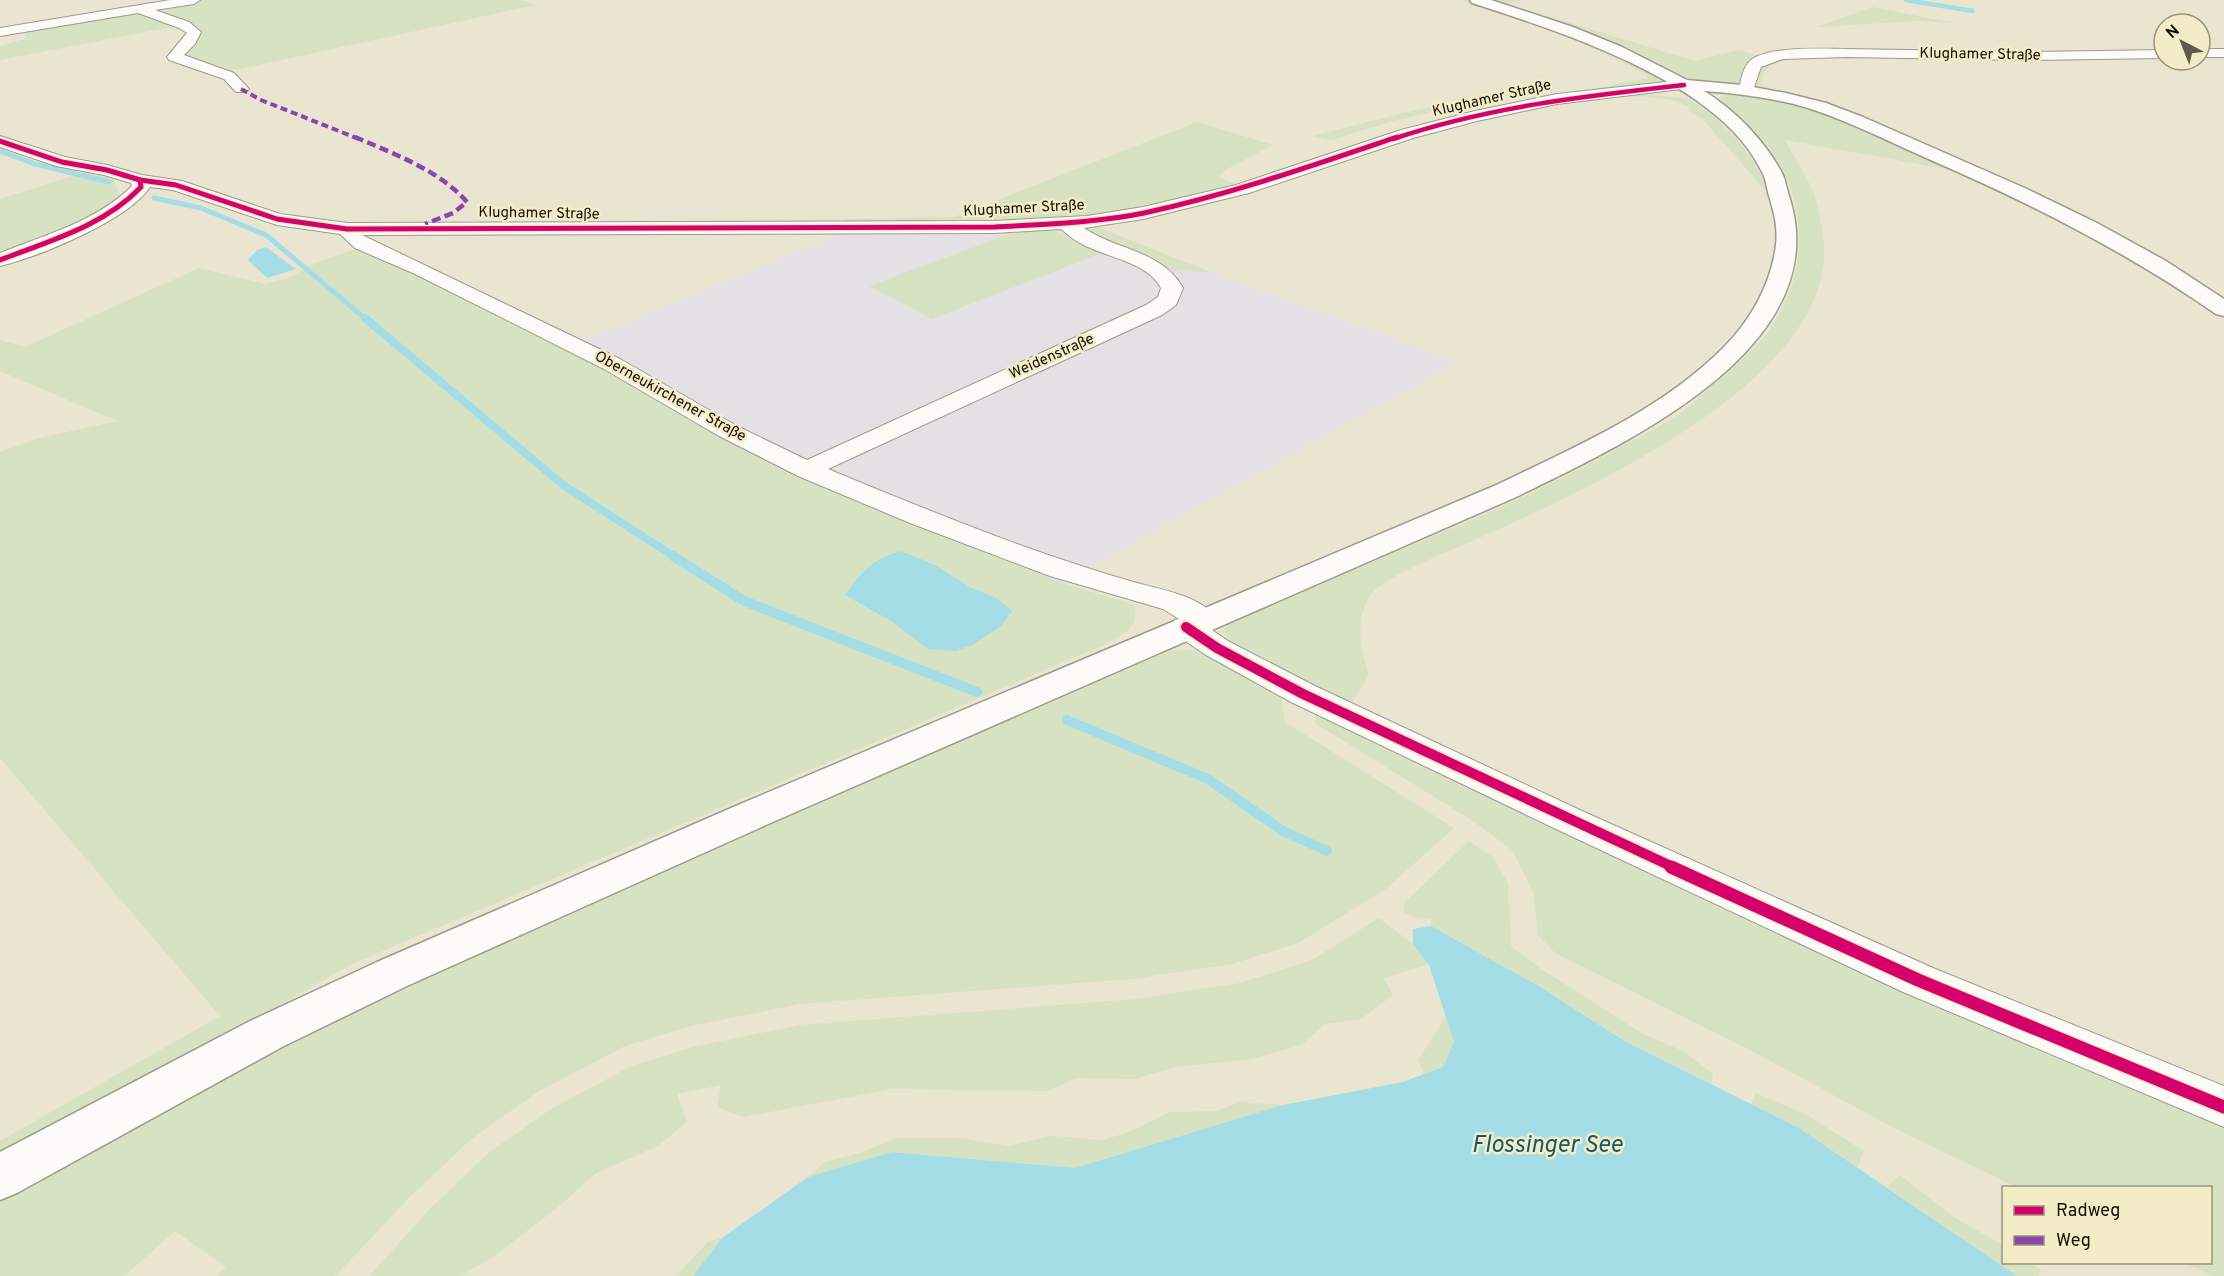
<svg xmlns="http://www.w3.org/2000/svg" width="2224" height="1276" font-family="Overpass,sans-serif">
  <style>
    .commercial { fill: #e4e1e4 }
    .green { fill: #d7e2c2 }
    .water { fill: #a5dde7 }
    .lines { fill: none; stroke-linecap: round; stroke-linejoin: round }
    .stream-far3 { stroke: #a5dde7; stroke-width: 4.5 }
    .stream-far2 { stroke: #a5dde7; stroke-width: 5 }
    .stream-far1 { stroke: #a5dde7; stroke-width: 8 }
    .stream { stroke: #a5dde7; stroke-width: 10 }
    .street-casing { stroke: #9d9a8b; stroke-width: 2 }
    .secondary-casing { stroke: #9d9a8b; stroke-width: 3 }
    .street { fill: #fcfbf8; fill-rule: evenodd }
    .secondary { fill: #fcfbf8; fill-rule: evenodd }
    .quiet-far1 { stroke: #8e44ad; stroke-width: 4; stroke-dasharray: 7 4; stroke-linecap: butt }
    .quiet { stroke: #8e44ad; stroke-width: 4.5; stroke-dasharray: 9 4.5; stroke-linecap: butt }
    .cycleway-far3-casing { stroke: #f3ecc7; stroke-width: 6 }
    .cycleway-far2-casing { stroke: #f3ecc7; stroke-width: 8 }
    .cycleway-far1-casing { stroke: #f3ecc7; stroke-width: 14 }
    .cycleway-casing { stroke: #f3ecc7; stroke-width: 16 }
    .cycleway-far3 { stroke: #d6006c; stroke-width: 4.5 }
    .cycleway-far2 { stroke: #d6006c; stroke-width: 5 }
    .cycleway-far1 { stroke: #d6006c; stroke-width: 10 }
    .cycleway { stroke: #d6006c; stroke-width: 13 }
    .labels { text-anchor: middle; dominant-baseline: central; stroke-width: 5; stroke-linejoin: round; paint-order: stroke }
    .far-street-label { font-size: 15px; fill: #131004; stroke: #f3ecc7 }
    .near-water-label { font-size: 24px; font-style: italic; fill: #145869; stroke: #f3ecc7 }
  </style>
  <rect width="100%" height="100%" fill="#e9e5d1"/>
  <polygon class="commercial" points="1076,221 1094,238 1174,271 1211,272 1458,362 1062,583 840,493 768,458 566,348 861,225"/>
  <g class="green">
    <polygon points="203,0 521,0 535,5 226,72 179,57 198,33 145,10"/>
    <path d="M1463,0C1480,0 1500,10 1516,16C1568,35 1619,51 1665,81L1664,85L1550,97L1648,78L1644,73L1579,42L1526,21L1470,5Z"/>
    <path d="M1484,0H1521L1508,4L1695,61L1738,50L1773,59L1797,58C1780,61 1759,63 1763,86L1784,93L1741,83L1730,85L1690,80L1619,45Z"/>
    <polygon points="1872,7 1954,23 1917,21 1817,27"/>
    <polygon points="136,13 176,26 0,60 0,46 28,38 24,32"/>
    <path d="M1535,89L1389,122L1332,140L1312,136C1385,119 1460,95 1535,89Z"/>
    <path d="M1731,94C1804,93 1895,143 1963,172L1785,140C1794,157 1806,174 1813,192C1820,207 1822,229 1824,245C1833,382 1580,492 1477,539C1454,549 1380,578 1369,597C1355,622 1360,649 1369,675L1351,704L1272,667L1228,641L1224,630L1231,620L1244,613C1367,563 1493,517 1610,453C1631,441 1653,431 1673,418C1690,408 1704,392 1718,380C1736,364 1757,348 1770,329C1792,297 1803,260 1798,222C1792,167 1763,133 1719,101L1721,97Z"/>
    <path d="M1650,95L1687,98L1709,112L1737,140L1756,164L1770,196L1702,118L1687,110L1691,108C1667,93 1627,98 1599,97Z"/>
    <polygon points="1197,122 1273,145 1227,169 1218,177 1241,186 1201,197 1076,221 828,225 848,219 954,217"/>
    <polygon points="85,172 113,179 120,197 103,210 0,255 0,199"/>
    <polygon points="1097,227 1211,272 1174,271 1094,238 1084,228"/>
    <polygon points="1040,229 1060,233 1102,253 932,319 869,286 1009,234"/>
    <path d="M358,248L566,348L768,458L839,493L1062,583L1135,605C1138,630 1124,634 1104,645L352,964L219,1040L0,1157V1141L220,1016L0,758V452L39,438L117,421L0,371V340L25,347L199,268L265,284L293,276L312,264Z"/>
    <polygon points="1195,650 1218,658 1281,697 1285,722 1454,828 1386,889 1298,943 1232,964 1132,979 800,1004 695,1025 625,1046 539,1091 470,1140 409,1198 335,1276 217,1276 226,1267 175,1231 124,1276 0,1276 0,1199 371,999 792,807 980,732 1170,651"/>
    <polygon points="1316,714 2224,1125 2224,1276 2213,1276 2183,1263 2210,1262 2210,1188 2016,1187 1892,1127 1752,1051 1555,953 1538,935 1533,892 1512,850 1473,821 1315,723"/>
    <polygon points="1469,841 1493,857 1508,883 1511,946 1540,968 1643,1034 1683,1051 1713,1074 1712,1084 1626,1042 1537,985 1431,926 1431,918 1418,920 1404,912 1403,904"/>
    <polygon points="1379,918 1413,944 1429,964 1384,978 1393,995 1361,1019 1325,1024 1301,1045 1252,1059 1175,1067 1134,1079 1076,1078 1048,1091 892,1089 744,1117 717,1107 721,1085 677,1094 687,1122 658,1146 596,1173 557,1208 493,1257 461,1276 369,1276 428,1211 487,1154 551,1109 631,1066 697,1046 800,1025 1136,999 1240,983 1312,960"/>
    <polygon points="1446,1017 1454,1042 1443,1067 1424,1074 1418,1060"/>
    <polygon points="1756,1093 1807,1115 1864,1151 1857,1167 1799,1128 1751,1104"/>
    <polygon points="1240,1102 1283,1105 1075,1168 893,1152 808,1177 825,1162 863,1152 896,1138 961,1138 1008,1146 1051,1136 1103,1140 1129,1132 1170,1112 1217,1111"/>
    <polygon points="1900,1175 1955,1218 2003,1245 2004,1262 2030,1263 2041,1270 2039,1276 2017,1276 1887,1187"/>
    <polygon points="722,1238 693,1276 676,1276 708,1242"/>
  </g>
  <g class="water">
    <polygon points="266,247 296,269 267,278 248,260 257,250"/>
    <path d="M901,551L935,565L970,587L998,599L1012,611L1000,627L972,645L956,651L928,649L891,621L845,595C864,570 870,560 901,551Z"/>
    <polygon points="1431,926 1537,985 1626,1042 1799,1128 2017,1276 693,1276 722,1238 808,1177 892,1152 1075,1168 1283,1105 1403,1082 1443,1067 1454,1042 1429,965 1413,944 1413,929"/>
  </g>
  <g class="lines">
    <polyline class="stream-far3" points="1906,0 1973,11"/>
    <g class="stream-far2">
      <polyline points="0,151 35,164 109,182"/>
      <polyline points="154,198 201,208 266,235 367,320"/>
    </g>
    <polyline class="stream-far1" points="365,318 563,485 675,557"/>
    <g class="stream">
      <polyline points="673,556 744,601 977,692"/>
      <polyline points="1067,720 1208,779 1283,831 1327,851"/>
    </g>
    <defs>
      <g id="street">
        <polygon points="170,0 200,0 194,4 155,10 189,22 201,32 195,44 184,55 234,73 249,89 246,92 236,92 224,79 169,60 167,57 187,33 179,28 138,13 0,36 0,28"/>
        <path d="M1846,49L2025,52L2164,50V58L2025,60L1846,57L1783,59L1761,67L1752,93L1747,95L1739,90C1741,80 1742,71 1748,63C1763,45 1823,49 1846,49Z"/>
        <rect x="2200" y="49" width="24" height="8"/>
        <path d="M1684,80L1692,85L1689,88L1557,104L1477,121L1413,138L1249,193L1143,219L1084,228C1116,250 1163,251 1183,288L1176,305L1162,315L828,469C930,511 1031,553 1137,583C1163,590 1202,596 1218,620L1214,627L1209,628L1228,641L1315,686L1582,811L1933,968L2224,1086V1127L1903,992L1556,829L1291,702L1206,655L1175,634L1170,627L1175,620L1179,619L1163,609L1050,576L910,523L798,476L719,436L604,369L415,274L355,248L340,234L277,225L173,190L150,187C129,220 38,257 0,266V253C45,235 97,221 132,186L131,183L104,175L56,166L0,147V136L65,157L107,165L142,175L182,181L280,214L347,223L995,221L1087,216L1143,207L1236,185L1401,130L1475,111L1557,94ZM1061,229C1069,236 1078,243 1088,247C1111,258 1149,264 1161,288L1158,297L1146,305L807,460L737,426L620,359L362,235L995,233Z"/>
      </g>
      <path id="secondary" d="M1470,0H1491L1573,27L1622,47L1687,80L1742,85L1786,93L1826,103L1863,117L2027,189L2097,223L2166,261L2224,299V316L2216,314C2127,252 2032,204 1933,161C1887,141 1842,117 1794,104C1765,97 1734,93 1704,91C1735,110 1765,141 1782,173C1786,181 1787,191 1790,199C1836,350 1620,446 1514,498L766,825L407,986L282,1047L17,1193L0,1200V1152L250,1021L377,962L738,805L1494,486C1573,448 1660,411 1723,348C1751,320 1771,284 1776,245C1778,227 1774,212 1769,196C1767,189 1766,180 1763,174C1722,82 1561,32 1472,3Z"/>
    </defs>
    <use href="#street" class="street-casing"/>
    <use href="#secondary" class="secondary-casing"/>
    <use href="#street" class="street"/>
    <use href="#secondary" class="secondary"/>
    <polyline class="quiet-far1" points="241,89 261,100 359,139"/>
    <path class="quiet" d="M355,137C394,154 439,170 467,202L453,213L425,224"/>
    <defs>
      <path id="cycleway-far3" d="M1393,139C1487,107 1585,96 1684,85"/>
      <g id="cycleway-far2">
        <path d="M0,141L62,162L107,170L140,180L176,185L277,219L347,229L995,227C1045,224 1095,223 1144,213C1231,194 1314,165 1397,137"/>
        <path d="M0,260C49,241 104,226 141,187L140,180"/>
      </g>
      <polyline id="cycleway-far1" points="1186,627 1217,648 1303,694 1675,868"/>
      <polyline id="cycleway" points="1671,867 1918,980 2224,1107"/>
    </defs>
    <use href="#cycleway-far3" class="cycleway-far3-casing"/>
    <use href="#cycleway-far2" class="cycleway-far2-casing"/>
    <use href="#cycleway-far1" class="cycleway-far1-casing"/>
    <use href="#cycleway" class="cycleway-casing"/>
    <use href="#cycleway-far3" class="cycleway-far3"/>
    <use href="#cycleway-far2" class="cycleway-far2"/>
    <use href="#cycleway-far1" class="cycleway-far1"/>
    <use href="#cycleway" class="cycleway"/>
  </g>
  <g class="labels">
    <g class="far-street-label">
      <text transform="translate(1980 55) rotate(1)">Klughamer Straße</text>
      <text transform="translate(1492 99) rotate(-13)">Klughamer Straße</text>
      <text transform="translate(1024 209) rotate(-3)">Klughamer Straße</text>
      <text transform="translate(539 214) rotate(1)">Klughamer Straße</text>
      <text transform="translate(1052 357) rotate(-24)">Weidenstraße</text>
      <text transform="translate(670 397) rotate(29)">Oberneukirchener Straße</text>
    </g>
    <g class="near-water-label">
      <text x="1547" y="1146">Flossinger See</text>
    </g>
  </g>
  <rect x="2002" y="1186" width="210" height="78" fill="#f3ecc7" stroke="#999479" stroke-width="1.5"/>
  <rect x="2014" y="1206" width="30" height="9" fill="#d6006c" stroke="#999479" stroke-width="1.5"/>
  <text x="2056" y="1216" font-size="18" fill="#131004">Radweg</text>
  <rect x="2014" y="1236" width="30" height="9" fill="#8e44ad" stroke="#999479" stroke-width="1.5"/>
  <text x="2056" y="1246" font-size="18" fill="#131004">Weg</text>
  <g transform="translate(2182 42) rotate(318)"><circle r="28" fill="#f3ecc7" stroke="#999479" stroke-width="1.5"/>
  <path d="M0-4.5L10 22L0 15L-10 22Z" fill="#5e5b4c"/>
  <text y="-9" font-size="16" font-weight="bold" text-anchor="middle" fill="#131004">N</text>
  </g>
</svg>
